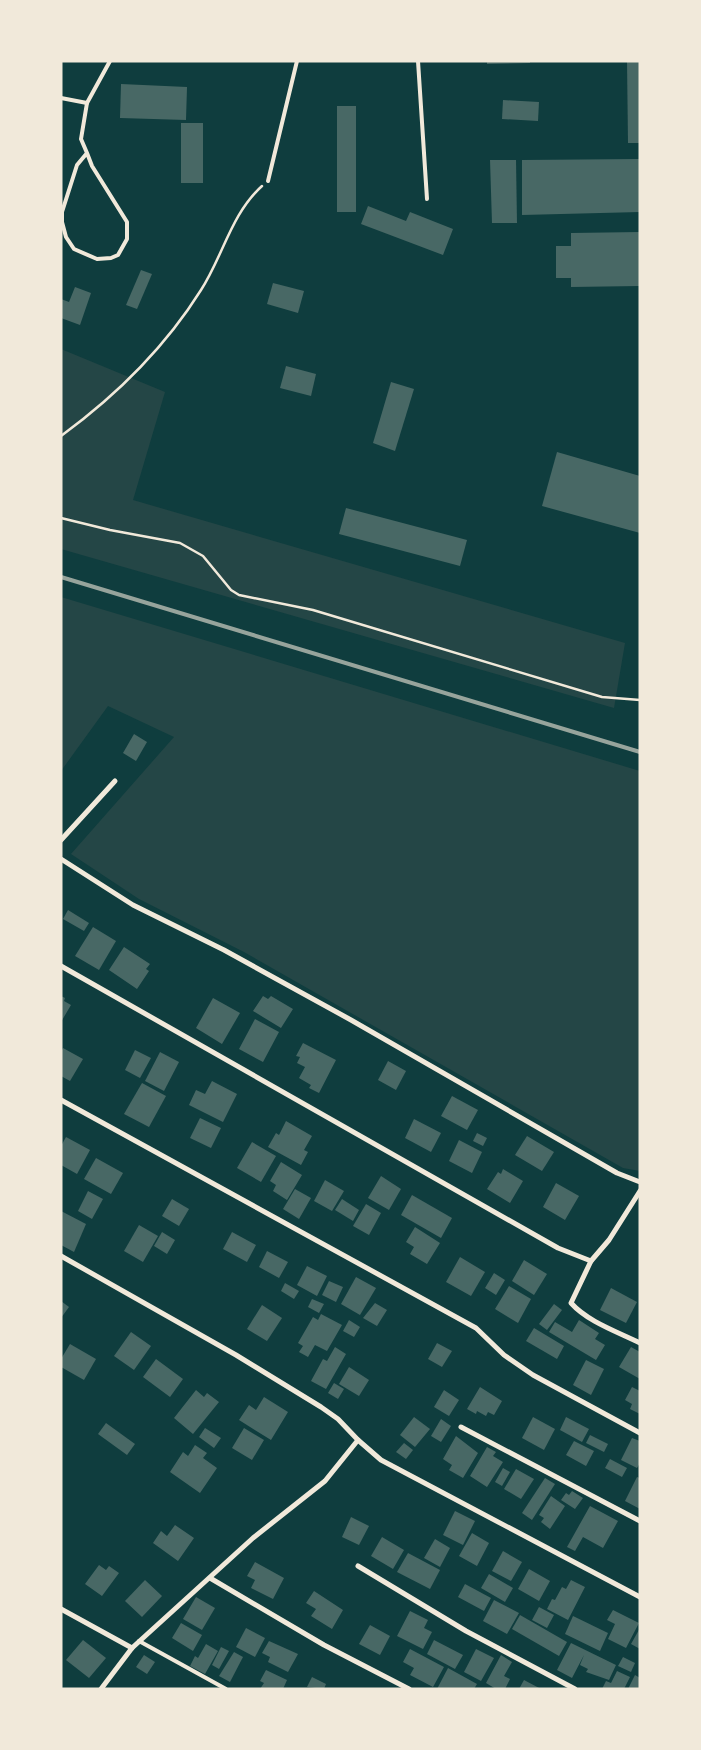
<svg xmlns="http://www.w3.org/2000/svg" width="701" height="1750" font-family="'Source Sans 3',sans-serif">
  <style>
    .green { fill: #244646 }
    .building { fill: #486865 }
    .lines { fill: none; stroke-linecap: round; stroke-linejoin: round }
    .path { stroke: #f1e9da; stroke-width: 2.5 }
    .service { stroke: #f1e9da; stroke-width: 4 }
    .minor { stroke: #f1e9da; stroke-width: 5 }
    .rail { stroke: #97a49c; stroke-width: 4 }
  </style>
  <rect width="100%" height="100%" fill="#0f3d3e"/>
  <g class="green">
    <polygon points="61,349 165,392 133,500 625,643 614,708 61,549"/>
    <polygon points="61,597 640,771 640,1171 623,1168 244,952 139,899 71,854 174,737 108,706 61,771"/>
  </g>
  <g class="building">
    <polygon points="487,61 530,61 530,63 487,64"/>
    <polygon points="627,61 640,61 640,143 628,143"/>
    <polygon points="121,84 187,87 186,120 120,118"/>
    <polygon points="503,100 539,102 538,121 502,119"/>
    <rect x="337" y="106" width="19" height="106"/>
    <rect x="181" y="123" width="22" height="60"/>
    <polygon points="640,159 640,212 522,215 522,160"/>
    <polygon points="490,160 516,160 517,223 492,223"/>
    <polygon points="368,206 406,221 410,212 453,229 443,255 361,224"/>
    <polygon points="640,232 640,286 571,287 571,278 556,278 556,246 571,246 571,233"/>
    <polygon points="141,270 152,274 137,309 126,305"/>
    <polygon points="273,283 304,291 298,313 267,304"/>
    <polygon points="75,287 91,293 80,325 61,318 61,299 69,302"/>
    <polygon points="286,366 316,374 311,396 280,388"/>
    <polygon points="391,382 414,389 395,451 373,443"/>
    <polygon points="557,452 640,476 640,533 542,506"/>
    <polygon points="346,508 467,540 460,566 339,534"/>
    <polygon points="134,734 147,742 136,761 123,753"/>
    <polygon points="68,910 89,923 84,931 63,919"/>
    <polygon points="93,927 116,941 99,970 75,956"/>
    <polygon points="124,947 150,964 146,969 149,971 137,989 109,970"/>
    <polygon points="61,996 65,998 64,1001 71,1005 61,1022"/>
    <polygon points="263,996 268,999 271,996 293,1009 281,1028 253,1011"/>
    <polygon points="213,998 240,1013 222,1044 196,1028"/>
    <polygon points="255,1019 279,1032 263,1062 239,1049"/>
    <polygon points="303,1043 336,1060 319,1093 309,1088 311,1085 299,1078 305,1067 297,1063 300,1057 296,1056"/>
    <polygon points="63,1048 83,1059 70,1081 61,1076 61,1052"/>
    <polygon points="135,1050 151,1058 140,1078 125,1070"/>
    <polygon points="160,1052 179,1062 164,1091 145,1081"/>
    <polygon points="388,1061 406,1071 396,1090 378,1080"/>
    <polygon points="212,1081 237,1094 223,1122 189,1105 196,1090 205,1094"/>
    <polygon points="142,1083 166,1096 149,1127 124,1114"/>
    <polygon points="452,1096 478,1110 467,1130 441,1116"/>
    <polygon points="200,1118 221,1128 211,1148 190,1138"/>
    <polygon points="414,1119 441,1133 431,1152 405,1138"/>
    <polygon points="286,1121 312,1136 304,1150 308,1152 301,1165 268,1147 276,1133 279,1135"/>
    <polygon points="477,1133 487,1138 483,1146 473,1141"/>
    <polygon points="527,1136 554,1152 542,1171 515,1155"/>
    <polygon points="66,1137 90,1150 77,1174 61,1165 61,1146"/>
    <polygon points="459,1140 482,1152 472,1173 449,1161"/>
    <polygon points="252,1142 276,1156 261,1182 237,1168"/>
    <polygon points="96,1158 123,1173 111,1194 84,1179"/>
    <polygon points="281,1162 302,1175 287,1200 273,1191 276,1185 270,1181"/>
    <polygon points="503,1169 523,1181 510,1203 487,1189 498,1172 501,1174"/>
    <polygon points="381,1176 401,1189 389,1210 368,1198"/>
    <polygon points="325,1180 344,1191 332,1211 314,1201"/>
    <polygon points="556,1183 579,1196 565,1220 543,1207"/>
    <polygon points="295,1189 311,1198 299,1219 283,1209"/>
    <polygon points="88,1191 103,1199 92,1219 78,1211"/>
    <polygon points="412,1195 452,1218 441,1238 401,1215"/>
    <polygon points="172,1199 189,1209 179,1226 162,1216"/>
    <polygon points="342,1199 359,1210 353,1221 335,1210"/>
    <polygon points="366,1204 381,1213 369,1235 353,1226"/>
    <polygon points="61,1211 86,1224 74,1252 61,1245"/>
    <polygon points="139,1225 158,1236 143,1262 124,1251"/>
    <polygon points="415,1227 440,1243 427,1264 410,1254 414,1247 406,1242"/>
    <polygon points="162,1232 175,1240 167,1254 154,1246"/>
    <polygon points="232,1232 256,1245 247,1262 223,1249"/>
    <polygon points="267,1251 288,1262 279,1278 259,1267"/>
    <polygon points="460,1257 485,1272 471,1296 446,1282"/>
    <polygon points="524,1260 547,1274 534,1295 512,1281"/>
    <polygon points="307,1266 327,1276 317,1296 297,1285"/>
    <polygon points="494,1273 505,1280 496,1295 485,1288"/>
    <polygon points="356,1277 376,1288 360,1315 341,1304"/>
    <polygon points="329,1281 343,1287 336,1302 322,1295"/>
    <polygon points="285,1283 299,1291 294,1299 281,1291"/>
    <polygon points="509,1286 531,1299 518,1323 495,1309"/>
    <polygon points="611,1288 637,1302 626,1323 600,1310"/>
    <polygon points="312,1299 324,1304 319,1313 308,1307"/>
    <polygon points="61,1301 69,1307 61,1318"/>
    <polygon points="375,1303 387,1310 377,1326 363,1318"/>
    <polygon points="554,1304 562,1310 547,1330 539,1324"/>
    <polygon points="262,1305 282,1318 267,1341 247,1329"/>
    <polygon points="321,1314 342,1325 327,1351 315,1345 308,1357 299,1352 303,1346 298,1343 313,1317 318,1320"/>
    <polygon points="349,1320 360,1327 354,1337 343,1331"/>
    <polygon points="579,1320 599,1333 595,1339 605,1345 596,1360 549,1332 555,1322 572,1332"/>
    <polygon points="534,1328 564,1346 557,1359 526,1341"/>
    <polygon points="131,1332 151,1346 134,1370 114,1356"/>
    <polygon points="437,1343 452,1351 442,1367 428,1359"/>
    <polygon points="70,1344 96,1359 84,1380 61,1367 61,1359"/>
    <polygon points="335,1347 346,1354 326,1389 311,1381 323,1359 327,1361"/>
    <polygon points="631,1347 640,1352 640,1379 619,1367"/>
    <polygon points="156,1359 183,1379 170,1397 143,1377"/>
    <polygon points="586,1360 604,1369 591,1395 573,1385"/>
    <polygon points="349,1367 369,1380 359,1396 339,1384"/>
    <polygon points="334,1383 344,1389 338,1399 328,1393"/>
    <polygon points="480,1387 502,1401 494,1415 488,1412 486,1416 477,1411 476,1414 467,1409"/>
    <polygon points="632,1387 640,1391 640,1414 630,1409 632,1404 625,1400"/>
    <polygon points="196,1390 204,1397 207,1393 219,1402 193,1434 174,1418"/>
    <polygon points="444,1390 459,1400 449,1416 434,1407"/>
    <polygon points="264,1397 288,1412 271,1440 239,1420 249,1405 256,1410"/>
    <polygon points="414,1417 430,1429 415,1447 400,1435"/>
    <polygon points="533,1417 555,1429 544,1450 522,1438"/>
    <polygon points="566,1417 589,1429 582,1442 560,1430"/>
    <polygon points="441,1419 451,1426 441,1442 431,1436"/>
    <polygon points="106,1423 135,1444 127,1455 98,1434"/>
    <polygon points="205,1428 221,1438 214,1448 199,1437"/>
    <polygon points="244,1428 264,1440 252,1460 232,1448"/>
    <polygon points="590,1435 608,1444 604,1452 586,1443"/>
    <polygon points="456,1436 478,1453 463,1478 449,1470 452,1465 443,1459"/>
    <polygon points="632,1438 640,1441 640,1463 637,1468 621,1460"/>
    <polygon points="574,1441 594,1451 586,1466 566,1455"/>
    <polygon points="404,1443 413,1450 406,1459 396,1452"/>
    <polygon points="195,1445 207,1453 203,1458 217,1468 200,1493 170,1472 183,1452 188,1456"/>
    <polygon points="487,1447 496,1452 493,1456 503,1462 487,1487 470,1476"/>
    <polygon points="610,1459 627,1468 622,1477 605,1468"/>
    <polygon points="503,1468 510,1472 502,1486 495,1482"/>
    <polygon points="516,1469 534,1479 521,1499 504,1489"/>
    <polygon points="637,1477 640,1478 640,1509 625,1501"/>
    <polygon points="545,1478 555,1484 532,1520 522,1513"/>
    <polygon points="572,1491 583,1498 575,1509 561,1500 566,1493 569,1495"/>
    <polygon points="551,1496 565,1506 550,1529 541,1522 544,1518 539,1515"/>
    <polygon points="590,1506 618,1521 603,1548 583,1537 575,1551 567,1547"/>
    <polygon points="455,1511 475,1521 463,1545 443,1535"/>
    <polygon points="351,1517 369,1526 359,1545 342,1537"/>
    <polygon points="175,1525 194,1538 178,1561 153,1543 161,1531 167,1536"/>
    <polygon points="472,1533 489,1543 477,1566 459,1556"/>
    <polygon points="382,1537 404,1550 393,1569 371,1556"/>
    <polygon points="435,1539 450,1548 440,1567 424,1558"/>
    <polygon points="503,1551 522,1562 511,1581 492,1571"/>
    <polygon points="408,1553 440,1570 430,1589 397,1572"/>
    <polygon points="255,1562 284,1578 273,1599 251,1588 255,1580 247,1576"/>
    <polygon points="99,1565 106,1570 109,1566 119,1573 102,1596 85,1584"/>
    <polygon points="529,1569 550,1581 539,1601 518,1589"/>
    <polygon points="489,1574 513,1588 505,1602 481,1588"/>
    <polygon points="145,1580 162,1596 142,1617 125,1601"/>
    <polygon points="571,1580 585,1587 568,1620 547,1609 552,1599 555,1600 562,1587 566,1589"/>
    <polygon points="465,1584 491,1598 484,1611 458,1597"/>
    <polygon points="314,1591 343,1610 332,1629 311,1616 316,1609 306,1603"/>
    <polygon points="196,1597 215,1608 202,1630 183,1619"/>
    <polygon points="494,1600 519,1613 507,1634 483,1621"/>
    <polygon points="539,1607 554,1615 547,1628 532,1620"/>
    <polygon points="613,1610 639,1623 626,1648 608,1639 615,1624 607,1620"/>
    <polygon points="410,1611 428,1620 424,1628 432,1632 423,1649 397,1636"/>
    <polygon points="520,1615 567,1642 559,1656 512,1629"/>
    <polygon points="573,1616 608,1633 600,1651 565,1634"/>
    <polygon points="181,1623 202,1635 193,1651 172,1638"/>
    <polygon points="370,1625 390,1636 380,1655 359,1644"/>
    <polygon points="246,1628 265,1638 255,1657 236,1647"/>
    <polygon points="640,1628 640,1649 631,1644"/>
    <polygon points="83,1640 106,1658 89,1678 66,1660"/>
    <polygon points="434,1640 463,1655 455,1669 427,1654"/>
    <polygon points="269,1641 298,1654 288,1672 268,1662 270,1657 262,1653"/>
    <polygon points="571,1643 616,1665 609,1680 586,1672 588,1669 580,1665 584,1655 572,1678 557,1670"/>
    <polygon points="206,1644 218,1651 205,1674 190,1666 195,1656 198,1658"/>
    <polygon points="221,1647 229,1651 219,1669 212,1665"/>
    <polygon points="410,1649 444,1667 433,1687 410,1675 414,1668 403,1662"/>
    <polygon points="476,1649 494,1658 481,1681 464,1672"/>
    <polygon points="234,1652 243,1657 230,1682 219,1676"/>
    <polygon points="144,1655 155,1662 147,1674 136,1667"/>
    <polygon points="501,1655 512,1662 504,1676 510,1679 505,1689 496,1689 486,1683"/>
    <polygon points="623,1657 635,1663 631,1672 618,1666"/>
    <polygon points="448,1668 477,1684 474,1689 437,1689"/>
    <polygon points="266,1670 287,1680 283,1689 260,1689 264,1683 260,1681"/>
    <polygon points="617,1671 630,1677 624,1689 602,1689 606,1681 611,1683"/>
    <polygon points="635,1675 640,1678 640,1689 628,1689"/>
    <polygon points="312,1677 326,1684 324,1689 307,1687"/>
    <polygon points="524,1680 541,1689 519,1689"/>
  </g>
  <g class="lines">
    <g class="path">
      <path d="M61,436C117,395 164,349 201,290C223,256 231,214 262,186"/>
      <polyline points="61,518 110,530 180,543 203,556 231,590 239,595 313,610 602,697 640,700"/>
    </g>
    <g class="service">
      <polyline points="418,61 427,199"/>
      <polyline points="61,98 87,103"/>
      <polyline points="87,153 77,165 62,212 62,222 66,237 74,249 97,259 111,258 118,255 127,239 127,222 92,166 87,153 81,139 87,103 110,61"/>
      <polyline points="268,181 297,61"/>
      <polyline points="139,1641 226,1689"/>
    </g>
    <g class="minor">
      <polyline points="61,840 115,781"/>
      <polyline points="61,859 133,905 224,950 351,1020 617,1173 640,1182"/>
      <polyline points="61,966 558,1248 591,1261"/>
      <polyline points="61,1100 476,1328 504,1355 533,1375 640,1433"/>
      <path d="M640,1191L609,1240L591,1261L571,1303C588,1322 618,1332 640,1343"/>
      <polyline points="61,1256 236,1355 321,1407 338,1419 358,1440 381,1460 640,1597"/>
      <polyline points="461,1427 640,1521"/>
      <polyline points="358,1566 466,1631 575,1689"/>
      <polyline points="210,1578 324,1645 409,1689"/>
      <polyline points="61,1609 132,1648"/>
      <polyline points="101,1689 132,1648 253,1538 325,1481 358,1440"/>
    </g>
    <polyline class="rail" points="61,577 640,752"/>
  </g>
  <rect width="701" height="1750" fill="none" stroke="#f1e9da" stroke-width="125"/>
</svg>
